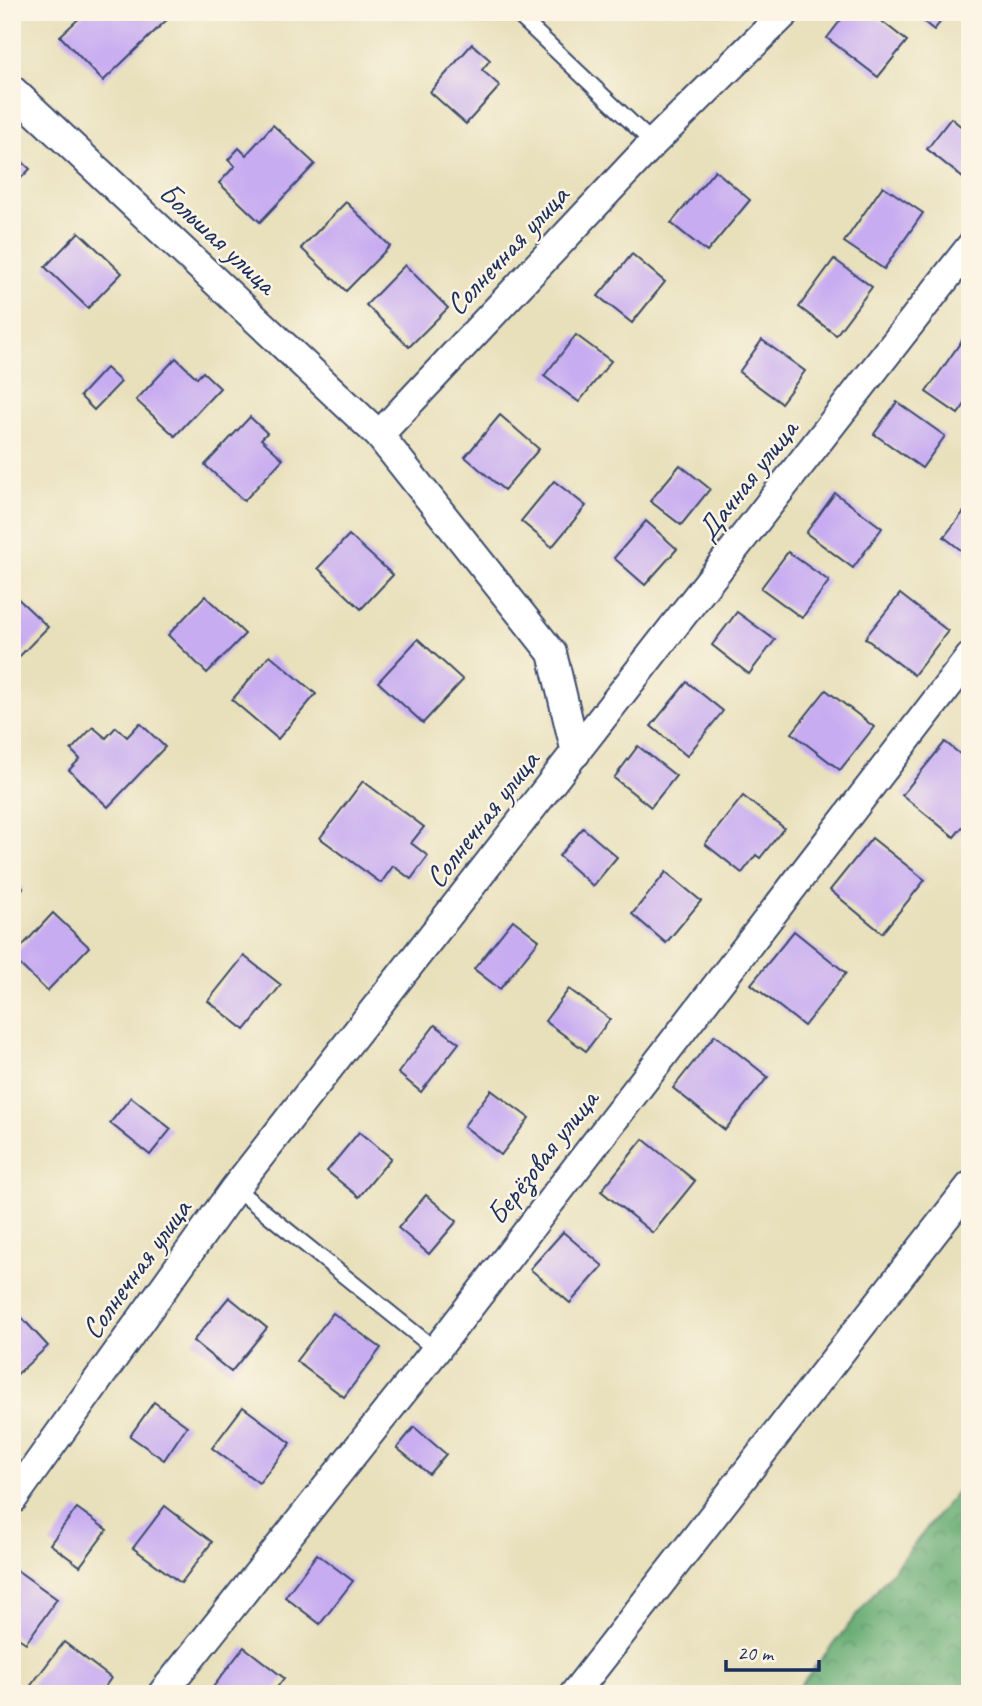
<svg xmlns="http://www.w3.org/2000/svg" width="982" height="1706" font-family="Caveat,sans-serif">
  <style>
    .forest { fill: url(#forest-crowns); stroke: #406e68; stroke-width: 2 }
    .building { fill: #c7acf1 }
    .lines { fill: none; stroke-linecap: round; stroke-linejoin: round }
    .lane-casing { stroke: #3a4a6c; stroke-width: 18 }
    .street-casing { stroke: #3a4a6c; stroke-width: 32 }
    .lane { stroke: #fff; stroke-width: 14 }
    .street { stroke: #fff; stroke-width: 28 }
    .labels { text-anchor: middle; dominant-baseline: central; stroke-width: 5; stroke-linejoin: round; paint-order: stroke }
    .street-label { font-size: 30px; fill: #1b2f5e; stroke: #fcf5e5 }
  </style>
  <defs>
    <pattern id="forest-crowns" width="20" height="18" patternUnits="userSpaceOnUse" patternTransform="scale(1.75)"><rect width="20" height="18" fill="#66ac73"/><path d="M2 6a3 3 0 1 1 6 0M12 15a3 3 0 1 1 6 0" fill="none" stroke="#538c62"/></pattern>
  </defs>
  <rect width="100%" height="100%" fill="#fcf5e5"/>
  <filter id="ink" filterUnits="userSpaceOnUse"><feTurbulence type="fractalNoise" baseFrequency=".0143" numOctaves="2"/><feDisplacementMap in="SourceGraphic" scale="14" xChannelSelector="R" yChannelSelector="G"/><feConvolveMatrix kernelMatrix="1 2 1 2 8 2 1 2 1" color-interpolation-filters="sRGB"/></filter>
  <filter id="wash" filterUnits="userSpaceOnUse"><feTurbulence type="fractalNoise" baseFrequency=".00686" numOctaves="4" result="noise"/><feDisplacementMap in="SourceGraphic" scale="28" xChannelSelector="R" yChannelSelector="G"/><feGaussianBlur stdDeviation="1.57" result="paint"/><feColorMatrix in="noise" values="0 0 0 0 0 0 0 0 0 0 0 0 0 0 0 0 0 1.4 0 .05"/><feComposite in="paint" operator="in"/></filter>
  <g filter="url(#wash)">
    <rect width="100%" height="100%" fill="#e8e0bb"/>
    <polygon class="forest" points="970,1475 970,1694 793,1694"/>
    <g id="blocks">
      <g class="building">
        <polygon points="86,12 175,12 103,81 60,36"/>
        <polygon points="847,12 870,12 907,41 878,77 827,38"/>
        <polygon points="912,12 948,12 934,30"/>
        <polygon points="472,44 490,60 482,70 500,86 466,124 430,92"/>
        <polygon points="951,118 970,134 970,170 963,178 927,149"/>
        <polygon points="273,125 315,164 260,222 219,183 235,166 228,160 239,148 246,155"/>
        <polygon points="12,152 30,169 12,187"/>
        <polygon points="715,170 750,200 707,252 671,223"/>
        <polygon points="883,186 923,213 884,269 844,242"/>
        <polygon points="346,202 390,246 346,291 301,248"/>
        <polygon points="79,232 122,273 88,308 45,267"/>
        <polygon points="632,254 665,282 632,323 598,296"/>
        <polygon points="834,259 872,287 836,335 799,307"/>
        <polygon points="405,265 448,308 409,347 366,305"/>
        <polygon points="576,335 611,361 579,402 544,376"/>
        <polygon points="963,339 970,344 970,397 958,414 926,392"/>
        <polygon points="762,340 805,371 781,403 739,372"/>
        <polygon points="176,358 197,378 203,372 220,388 175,436 136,400"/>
        <polygon points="106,368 121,382 94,410 80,396"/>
        <polygon points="897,402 945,436 922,468 874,434"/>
        <polygon points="500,415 539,449 504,490 465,457"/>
        <polygon points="250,417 267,433 261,439 283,459 244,501 205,465"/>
        <polygon points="680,465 710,489 681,525 650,501"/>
        <polygon points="554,481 586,506 552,547 521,521"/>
        <polygon points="835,493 882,528 853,568 806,533"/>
        <polygon points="970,504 970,557 944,537"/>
        <polygon points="646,521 677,549 645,585 614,558"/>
        <polygon points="349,535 393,575 361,609 318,568"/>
        <polygon points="788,552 829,581 802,618 761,588"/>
        <polygon points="12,593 48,627 12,664"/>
        <polygon points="900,594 948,631 914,675 865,638"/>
        <polygon points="205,596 245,634 207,673 168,635"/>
        <polygon points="737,612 775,640 749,674 712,645"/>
        <polygon points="418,639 463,680 423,723 378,682"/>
        <polygon points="270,655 316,694 278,739 232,700"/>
        <polygon points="687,682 723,711 687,756 651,726"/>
        <polygon points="826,690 874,727 840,770 792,733"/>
        <polygon points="140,723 165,747 108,807 69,770 80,759 71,750 93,727 106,738 116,727 127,737"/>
        <polygon points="945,742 970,762 970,818 954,837 902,795"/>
        <polygon points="638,746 676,776 651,807 614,778"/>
        <polygon points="363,781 424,827 411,843 428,856 411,879 393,866 381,883 320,838"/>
        <polygon points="743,796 784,828 760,858 756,855 742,873 705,844"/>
        <polygon points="583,828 617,857 593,886 559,856"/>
        <polygon points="872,838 925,880 882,933 830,890"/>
        <polygon points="666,872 701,901 666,943 632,914"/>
        <polygon points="12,878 23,888 12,899"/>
        <polygon points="53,913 89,947 47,991 12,957"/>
        <polygon points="513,920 539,940 500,989 474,969"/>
        <polygon points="794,931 846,973 804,1026 751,984"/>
        <polygon points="244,956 281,985 245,1030 208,1001"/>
        <polygon points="569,989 610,1019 586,1051 545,1021"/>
        <polygon points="435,1025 459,1043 421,1092 398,1073"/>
        <polygon points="715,1035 768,1077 725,1130 673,1088"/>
        <polygon points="491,1090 529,1118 501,1155 464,1126"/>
        <polygon points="131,1097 171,1129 150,1155 110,1123"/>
        <polygon points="359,1132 391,1158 359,1197 327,1171"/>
        <polygon points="643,1139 695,1181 653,1233 601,1191"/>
        <polygon points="426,1195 457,1221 429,1254 398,1228"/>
        <polygon points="563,1232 603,1266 570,1303 530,1269"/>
        <polygon points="229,1297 267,1328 231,1372 193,1341"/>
        <polygon points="12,1307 48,1346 12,1379"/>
        <polygon points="333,1313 381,1348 344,1397 296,1361"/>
        <polygon points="154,1402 187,1426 164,1460 130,1436"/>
        <polygon points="243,1407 291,1443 259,1483 212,1448"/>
        <polygon points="414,1427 446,1454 429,1474 397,1448"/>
        <polygon points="165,1506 212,1542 181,1583 133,1548"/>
        <polygon points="77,1508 107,1530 80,1566 50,1544"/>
        <polygon points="317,1554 353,1581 320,1624 285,1597"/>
        <polygon points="18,1571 57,1599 26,1643 12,1634 12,1579"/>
        <polygon points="64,1642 111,1678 100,1694 36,1694 29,1688"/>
        <polygon points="244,1647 284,1678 272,1694 212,1694 210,1691"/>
      </g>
    </g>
  </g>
  <g filter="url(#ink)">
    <use href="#blocks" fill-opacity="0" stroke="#3a4a6c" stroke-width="2"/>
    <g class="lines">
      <defs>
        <g id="lane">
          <polyline points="515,12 653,143"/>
          <polyline points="235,1188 436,1350"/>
        </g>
        <g id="street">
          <polyline points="12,90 379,435 552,653 576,753"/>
          <polyline points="379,435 653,143 786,12"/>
          <polyline points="12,1500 235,1188 970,247"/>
          <polyline points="162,1694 436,1350 970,657"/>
          <polyline points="574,1694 970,1186"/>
        </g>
      </defs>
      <use href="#lane" class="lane-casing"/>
      <use href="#street" class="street-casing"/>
      <use href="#lane" class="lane"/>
      <use href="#street" class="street"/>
    </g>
  </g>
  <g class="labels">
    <g class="street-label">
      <text transform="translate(218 238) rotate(43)">Большая улица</text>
      <text transform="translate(507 250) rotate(-47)">Солнечная улица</text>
      <text transform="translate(747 480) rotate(-52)">Дачная улица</text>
      <text transform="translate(482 819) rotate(-52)">Солнечная улица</text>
      <text transform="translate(542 1157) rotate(-52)">Берёзовая улица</text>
      <text transform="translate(136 1269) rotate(-54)">Солнечная улица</text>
    </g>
  </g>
  <rect width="982" height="1706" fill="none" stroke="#fcf5e5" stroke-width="42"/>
  <path d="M726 1660v10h93v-10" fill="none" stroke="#1b2f5e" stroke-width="3.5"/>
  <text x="737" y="1660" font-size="21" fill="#1b2f5e" stroke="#fcf5e5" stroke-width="5" paint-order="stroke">20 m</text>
</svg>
